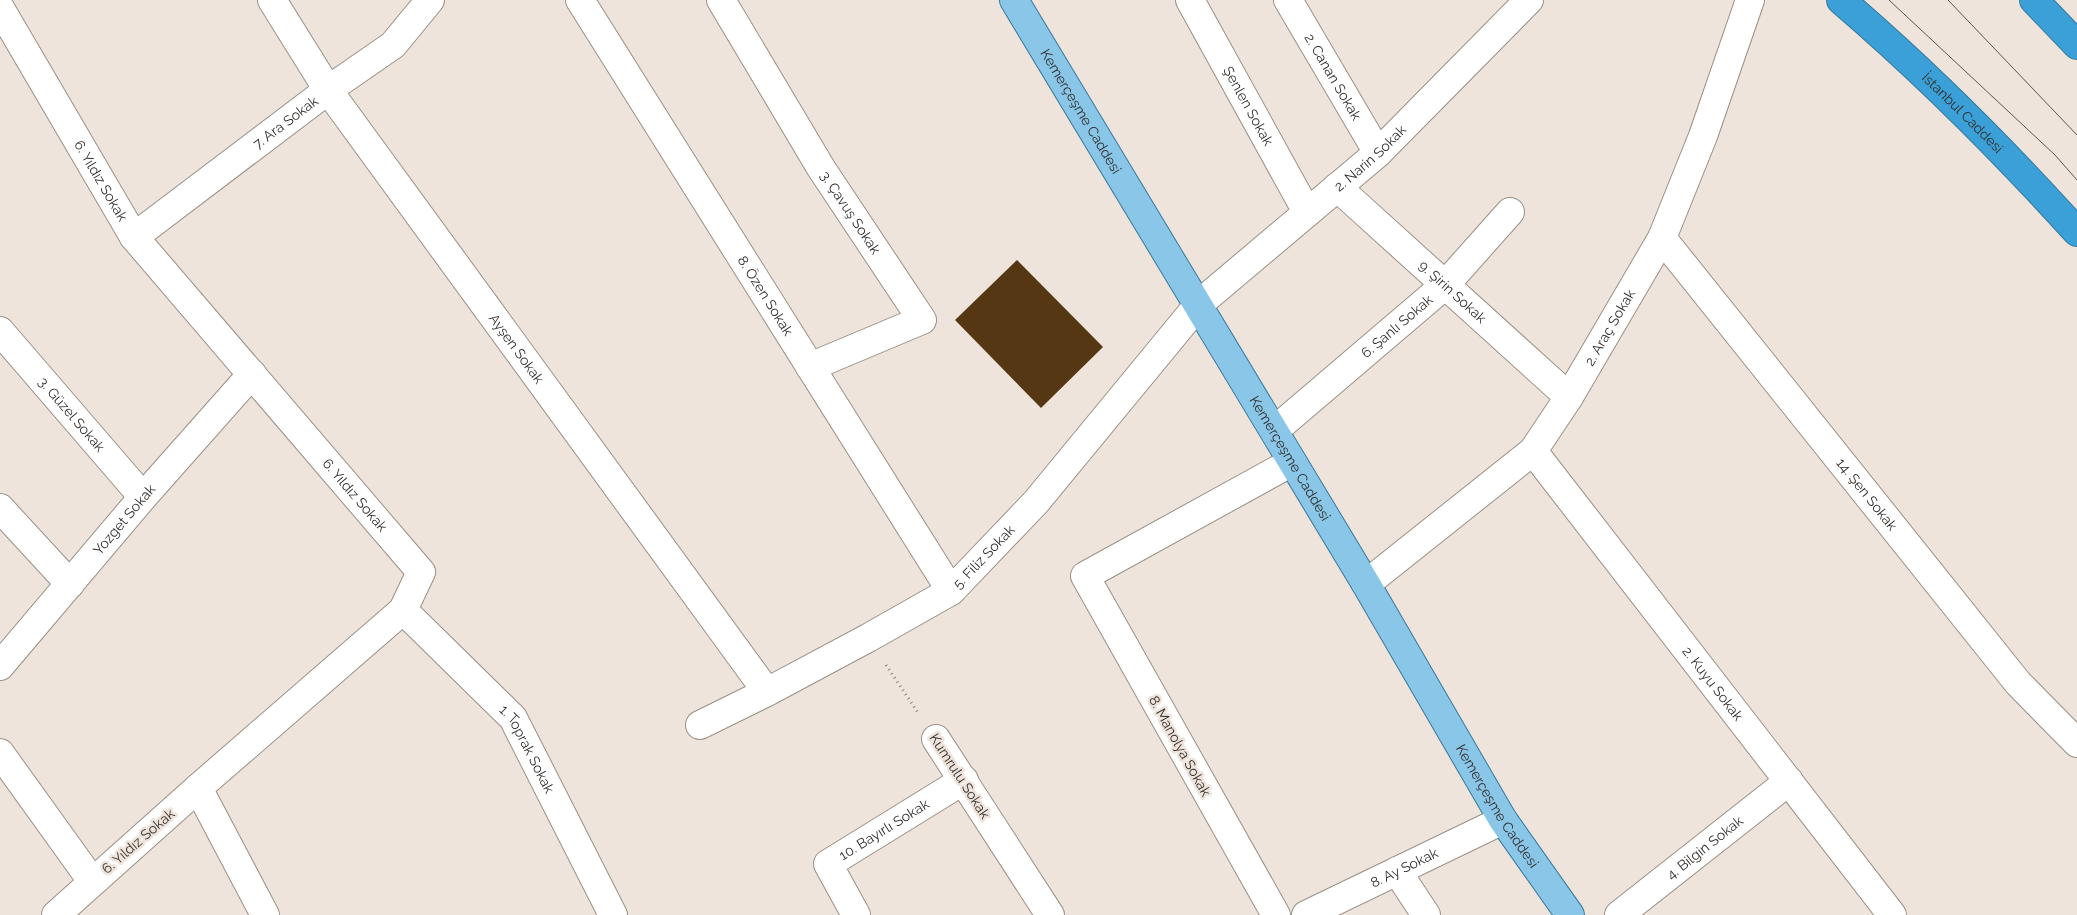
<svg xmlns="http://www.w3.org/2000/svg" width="2077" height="915" font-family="Raleway,sans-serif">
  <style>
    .building { fill: #563714 }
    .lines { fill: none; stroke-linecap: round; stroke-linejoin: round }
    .minor-casing { stroke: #999087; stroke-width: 30 }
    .major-casing { stroke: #37789b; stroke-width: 30 }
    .highway-casing { stroke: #37789b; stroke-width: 30 }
    .path { stroke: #8a837e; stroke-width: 3; stroke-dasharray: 1 4; stroke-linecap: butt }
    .minor { stroke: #fff; stroke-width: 28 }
    .major { stroke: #89c6e7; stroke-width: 28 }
    .highway { stroke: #3aa0d7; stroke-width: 28 }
    .tram { stroke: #5c5652; stroke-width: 1 }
    .labels { text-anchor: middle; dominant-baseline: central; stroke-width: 5; stroke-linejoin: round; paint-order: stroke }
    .street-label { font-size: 14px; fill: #322e2b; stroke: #eee4db }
  </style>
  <rect width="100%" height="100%" fill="#eee4db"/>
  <polygon class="building" points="1017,260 1103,347 1041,408 955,320"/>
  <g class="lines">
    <defs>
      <g id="minor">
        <path id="s1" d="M272,0L328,90L767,692"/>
        <path id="s2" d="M580,0L951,591"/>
        <path id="s3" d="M721,0L821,168L922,320L810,367"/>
        <path id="s4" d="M1190,0L1307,212"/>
        <path id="s5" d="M1288,0L1378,153"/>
        <path id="s6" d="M0,8L134,237L421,572L403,610L198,788L56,915"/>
        <path id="s7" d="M1337,187L1569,397"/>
        <path id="s8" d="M134,237L328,90L393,45L430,0"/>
        <path id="s9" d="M1662,238L2018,683L2077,743"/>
        <path id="s10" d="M0,331L143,497"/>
        <path id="s11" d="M1275,430L1445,285L1510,212"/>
        <path id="s12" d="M1533,451L1892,915"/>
        <polyline points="0,508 70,584"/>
        <path id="s13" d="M1366,584L1533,451L1569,397L1662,238L1703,136L1750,0"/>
        <path id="s14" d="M403,610L513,718L613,915"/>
        <path id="s15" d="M0,666L143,497L252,374"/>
        <path id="s16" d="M700,725L767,692L868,638L951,591L1036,502L1199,304L1378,153L1529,0"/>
        <polyline points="936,739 1050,915"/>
        <polyline points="0,753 92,881"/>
        <polyline points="198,788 265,915"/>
        <polyline points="1397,871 1426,915"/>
        <path id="s17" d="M856,915L828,864L964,780"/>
        <polyline points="1276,915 1085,576 1292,462"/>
        <path id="s18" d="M1306,915L1503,820"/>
        <path id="s19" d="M1619,915L1789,781"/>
      </g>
      <g id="major">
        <path id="s20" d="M1014,0L1366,584L1503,820L1570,915"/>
      </g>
      <g id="highway">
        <path id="s21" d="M1841,0C1925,72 2003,150 2077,232"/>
        <polyline points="2034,0 2077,45"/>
      </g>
    </defs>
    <use href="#minor" class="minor-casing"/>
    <use href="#major" class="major-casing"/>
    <use href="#highway" class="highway-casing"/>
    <polyline class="path" points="886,665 919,714"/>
    <use href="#minor" class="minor"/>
    <use href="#major" class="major"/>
    <use href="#highway" class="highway"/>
    <g class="tram">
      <polyline points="1889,0 2055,155 2077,180"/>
      <polyline points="1948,0 2077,135"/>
    </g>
  </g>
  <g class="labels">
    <g class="street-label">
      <text stroke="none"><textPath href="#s5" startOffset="89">2. Canan Sokak</textPath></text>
      <text stroke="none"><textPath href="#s4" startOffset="121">Şenlen Sokak</textPath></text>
      <text stroke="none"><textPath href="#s20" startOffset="130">Kemerçeşme Caddesi</textPath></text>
      <text stroke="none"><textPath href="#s21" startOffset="166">İstanbul Caddesi</textPath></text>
      <text stroke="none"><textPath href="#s8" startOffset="190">7. Ara Sokak</textPath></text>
      <text stroke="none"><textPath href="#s16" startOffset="889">2. Narin Sokak</textPath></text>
      <text stroke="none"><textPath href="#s6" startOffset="200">6. Yıldız Sokak</textPath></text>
      <text stroke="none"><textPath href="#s3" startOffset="249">3. Çavuş Sokak</textPath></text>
      <text stroke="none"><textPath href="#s7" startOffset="156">9. Şirin Sokak</textPath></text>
      <text stroke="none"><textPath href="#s2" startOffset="349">8. Özen Sokak</textPath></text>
      <text stroke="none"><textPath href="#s11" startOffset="160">6. Şanlı Sokak</textPath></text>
      <text stroke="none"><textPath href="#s13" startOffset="359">2. Araç Sokak</textPath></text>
      <text stroke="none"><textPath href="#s1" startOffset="426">Ayşen Sokak</textPath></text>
      <text stroke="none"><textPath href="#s10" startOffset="110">3. Güzel Sokak</textPath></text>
      <text stroke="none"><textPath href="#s20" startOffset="535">Kemerçeşme Caddesi</textPath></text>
      <text stroke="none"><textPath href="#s9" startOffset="328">14. Şen Sokak</textPath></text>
      <text stroke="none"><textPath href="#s6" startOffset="605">6. Yıldız Sokak</textPath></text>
      <text stroke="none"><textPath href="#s15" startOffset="192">Yozget Sokak</textPath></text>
      <text stroke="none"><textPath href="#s16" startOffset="332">5. Filiz Sokak</textPath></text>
      <text stroke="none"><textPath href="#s12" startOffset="294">2. Kuyu Sokak</textPath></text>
      <text transform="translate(1180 746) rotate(61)">8. Manolya Sokak</text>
      <text stroke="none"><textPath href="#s14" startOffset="188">1. Toprak Sokak</textPath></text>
      <text transform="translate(960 776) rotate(57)">Kumrulu Sokak</text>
      <text stroke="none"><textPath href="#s20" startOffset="940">Kemerçeşme Caddesi</textPath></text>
      <text stroke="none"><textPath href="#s17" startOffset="124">10. Bayırlı Sokak</textPath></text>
      <text transform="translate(138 841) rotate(-41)">6. Yıldız Sokak</text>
      <text stroke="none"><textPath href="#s19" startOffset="109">4. Bilgin Sokak</textPath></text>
      <text stroke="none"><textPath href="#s18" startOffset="109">8. Ay Sokak</textPath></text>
    </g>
  </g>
</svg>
